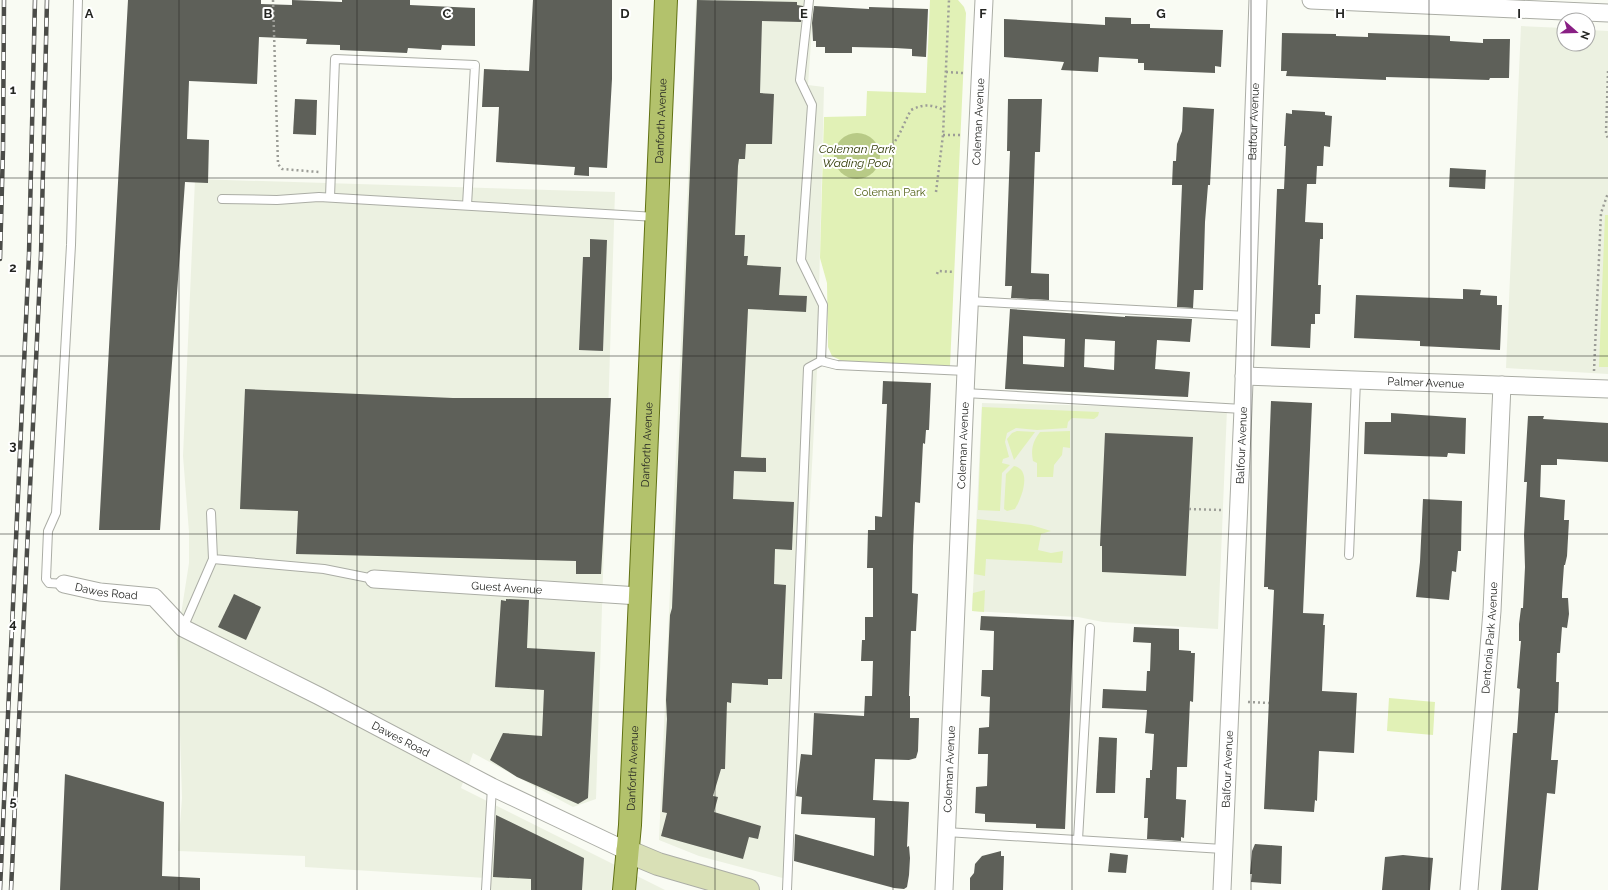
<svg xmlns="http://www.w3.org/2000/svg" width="1608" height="890" font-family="Raleway,sans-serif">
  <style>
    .built { fill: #ecf1e1 }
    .green { fill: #e1f1b6 }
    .water { fill: #b8ca86 }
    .building { fill: #5e6059; fill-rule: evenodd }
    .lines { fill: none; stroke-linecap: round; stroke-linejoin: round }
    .lane-casing { stroke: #abada5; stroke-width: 10 }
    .street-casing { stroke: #abada5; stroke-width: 19 }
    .secondary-casing { stroke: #abada5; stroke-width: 24 }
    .primary-casing { stroke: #617113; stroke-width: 24 }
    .path { stroke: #9c9d97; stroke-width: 2.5; stroke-dasharray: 2 3; stroke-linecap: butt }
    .lane { stroke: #fff; stroke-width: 8 }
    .street { stroke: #fff; stroke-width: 17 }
    .secondary { stroke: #d9e0b6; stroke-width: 22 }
    .primary { stroke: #b3c26c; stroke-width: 22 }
    .rail-casing { stroke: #4b4c48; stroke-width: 4.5 }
    .rail { stroke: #fff; stroke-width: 3; stroke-dasharray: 9; stroke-linecap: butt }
    .grid { fill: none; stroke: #252623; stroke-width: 1; stroke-opacity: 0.55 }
    .labels { text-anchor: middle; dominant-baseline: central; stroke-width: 4; stroke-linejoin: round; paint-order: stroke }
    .street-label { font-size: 11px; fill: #252623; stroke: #fff }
    .park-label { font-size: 11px; fill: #505f14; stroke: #fff }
    .water-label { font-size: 12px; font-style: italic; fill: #333d09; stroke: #fff }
    .grid-label { font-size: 13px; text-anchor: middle; font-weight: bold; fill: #252623; stroke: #fff; stroke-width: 4; stroke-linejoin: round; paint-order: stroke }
  </style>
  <rect width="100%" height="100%" fill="#f9fbf3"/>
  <g class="built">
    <polygon points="696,0 814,0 808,85 824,87 817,371 790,880 699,856 659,840"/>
    <polygon points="1521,26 1564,28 1564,44 1588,44 1588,30 1608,31 1608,374 1506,368"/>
    <polygon points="195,179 615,192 596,799 573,807 473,753 461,788 665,890 490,890 486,878 305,867 305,856 178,851 182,798 177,640 189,563 189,532 183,456"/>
    <polygon points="982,403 1227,409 1218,629 1103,622 1078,617 972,611"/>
  </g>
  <g class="green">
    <polygon points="930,0 958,0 964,7 966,13 950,366 842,361 832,356 828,347 827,283 820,258 824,117 866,116 867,91 926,93"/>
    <polygon points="1605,215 1608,215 1608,367 1599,367"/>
    <polygon points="982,407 1099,412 1098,416 1094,419 1072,418 1068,422 1067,428 1037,430 1016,428 1007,433 1005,442 1009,457 1003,459 1002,463 1010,465 1002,473 1000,511 978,510"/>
    <polygon points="1017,431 1035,432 1014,460 1007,439 1012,433"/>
    <path d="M1070,431V448L1063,447L1062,455L1054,465L1053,477H1037V463L1033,461C1031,450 1032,442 1040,432Z"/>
    <path d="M1014,466C1033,470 1021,499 1015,509L1007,511L1004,509L1006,474Z"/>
    <polygon points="977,519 1031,525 1051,531 1041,534 1038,550 1051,553 1063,551 1062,563 986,559 985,576 974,574"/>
    <polygon points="985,590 984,612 972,611 973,593"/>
    <polygon points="1389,698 1435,702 1433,735 1387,731"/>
  </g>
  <circle class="water" cx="857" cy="156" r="23"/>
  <g class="building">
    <polygon points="128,0 261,0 261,4 292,5 292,0 342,2 342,0 410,0 410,5 475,8 475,46 442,45 441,50 408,48 407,53 340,50 340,45 306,44 307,39 259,37 257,84 189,81 187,139 209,140 208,183 185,182 160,530 99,530"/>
    <polygon points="533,0 612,0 612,79 607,168 589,167 589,176 574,175 575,167 496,162 499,107 482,107 484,69 529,71"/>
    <polygon points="697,0 797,2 797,5 803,6 801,22 762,21 760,93 774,94 772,144 746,144 745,159 739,159 738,166 735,235 745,235 744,256 748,256 747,265 781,267 779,295 807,296 806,312 748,309 741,457 766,458 766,472 734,471 733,499 794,502 792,550 775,549 774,584 786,585 782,679 768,679 768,685 732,683 731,703 727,702 725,769 721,769 713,796 718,797 714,812 761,826 758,839 749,837 743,859 661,836 667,813 662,812 667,719 666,700 670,615 672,608"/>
    <polygon points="814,6 869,9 869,7 928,9 926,57 912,56 912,49 895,48 852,47 852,53 825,53 825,47 816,47 816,41 813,41 812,23"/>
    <polygon points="1105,17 1131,18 1131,24 1150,24 1150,28 1223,30 1221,67 1215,66 1215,73 1144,70 1144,63 1138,63 1138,59 1099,57 1098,72 1061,70 1064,62 1004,57 1004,19 1105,25"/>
    <polygon points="1282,33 1336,34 1336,36 1368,37 1368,33 1428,35 1450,36 1450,41 1483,43 1483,39 1510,39 1509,78 1490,78 1489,80 1386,77 1386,80 1286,76 1287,71 1281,71"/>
    <polygon points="295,99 317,100 316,135 293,134"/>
    <polygon points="1008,99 1042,99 1040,152 1035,152 1031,273 1049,274 1049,300 1011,298 1012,286 1005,286 1010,151 1007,151"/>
    <polygon points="1183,107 1214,109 1210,185 1208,185 1205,222 1203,290 1194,290 1193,308 1177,307 1182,185 1172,185 1173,161 1176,161 1177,144 1182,131"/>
    <polygon points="1292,110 1325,112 1325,115 1332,116 1330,147 1324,146 1323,166 1317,166 1316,184 1307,184 1305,222 1323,223 1323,239 1320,239 1318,285 1321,285 1320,314 1315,314 1315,324 1311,324 1310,348 1271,346 1277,189 1284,189 1286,146 1284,146 1286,113 1292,114"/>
    <polygon points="1450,168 1486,170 1485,189 1449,187"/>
    <polygon points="590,239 607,240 603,351 579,350 583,257 590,257"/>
    <polygon points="1463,289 1481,290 1480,295 1497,296 1497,305 1502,305 1500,350 1420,346 1420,341 1354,338 1356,295 1463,299"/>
    <path d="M1010,309L1125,317V316L1192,319L1190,342L1157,340L1155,369L1190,372L1188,397L1005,389ZM1023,336L1065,339L1064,367L1023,364ZM1085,339L1115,341L1114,370L1084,367Z"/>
    <polygon points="883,381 931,383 929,430 926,430 925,444 923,443 920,503 915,502 913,546 912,593 918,594 916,631 911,631 909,696 910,696 910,718 919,718 918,751 916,758 909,760 875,759 873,800 909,802 907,847 909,846 910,858 909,875 907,887 904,889 894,888 794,861 795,834 874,856 875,818 801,814 802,797 796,796 801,754 812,755 814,713 864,716 865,696 872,696 873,661 861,661 862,640 865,640 865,617 873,617 873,568 867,568 868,530 875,530 875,516 882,517 887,404 882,404"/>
    <polygon points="245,389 453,398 611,398 601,574 576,574 576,561 296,554 298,511 240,509"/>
    <polygon points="1271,401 1312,403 1303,613 1324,614 1323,625 1325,625 1322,691 1357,693 1354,753 1319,751 1317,801 1315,800 1314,812 1264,809 1274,590 1268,589 1268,587 1264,587"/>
    <polygon points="1391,413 1466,418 1465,454 1448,453 1447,457 1364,454 1365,422 1391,422"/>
    <polygon points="1528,416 1544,416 1543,419 1608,423 1608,462 1557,459 1557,465 1541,465 1540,497 1565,500 1564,520 1569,520 1567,556 1565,565 1564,565 1562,593 1562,598 1568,598 1569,614 1567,628 1562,627 1560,653 1557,653 1556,682 1559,682 1558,713 1555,713 1551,760 1558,760 1555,794 1547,793 1538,890 1501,890 1513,733 1517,733 1520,689 1517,688 1521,641 1519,641 1519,624 1521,608 1523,608 1525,567 1524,535 1527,482 1524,482"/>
    <polygon points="1105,433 1193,437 1186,576 1102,572 1102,546 1100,546"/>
    <polygon points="1423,499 1462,501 1461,551 1458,551 1456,572 1452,571 1449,600 1416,597 1420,562"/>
    <polygon points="234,594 261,607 246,640 218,627"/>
    <polygon points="506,599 529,600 527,648 595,652 588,798 578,804 517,777 490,760 503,733 542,736 544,690 495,687 501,600 506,601"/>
    <polygon points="981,616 1074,620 1065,829 1036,828 1036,824 985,822 985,814 975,813 976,787 987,786 988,754 978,754 979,728 989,727 990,697 981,696 982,670 993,670 994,631 980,630"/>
    <polygon points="1134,627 1179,629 1179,650 1191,651 1191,653 1195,653 1193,702 1190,701 1187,767 1177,767 1176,799 1186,800 1184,838 1181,837 1181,841 1147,839 1148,818 1144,818 1146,778 1150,778 1150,770 1152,770 1154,734 1145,733 1147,710 1102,708 1103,689 1146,691 1147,671 1150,671 1151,643 1133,642"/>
    <polygon points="1099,737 1117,738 1115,793 1096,793"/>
    <polygon points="65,774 164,802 162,876 200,878 200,890 60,890"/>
    <polygon points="496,815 584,858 582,890 531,890 531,879 493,877"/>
    <polygon points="1255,844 1282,846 1281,884 1251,882 1252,874 1250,874 1252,851"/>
    <polygon points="1001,851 1001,856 1004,856 1003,890 970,890 970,878 974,873 975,864 982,856"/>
    <polygon points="1110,853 1128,855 1126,873 1108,872"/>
    <polygon points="1403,855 1433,858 1430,890 1382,890 1385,857"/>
  </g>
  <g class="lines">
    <defs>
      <g id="lane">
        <polyline points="330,197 335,59 475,65 467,205"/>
        <polyline points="222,199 277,200 319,197 656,217"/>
        <polyline points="969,301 1247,316"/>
        <polyline points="821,361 837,365 966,371"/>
        <polyline points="965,393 1243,409"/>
        <polyline points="211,513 213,559 324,569 374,579"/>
        <polyline points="1349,555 1356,380"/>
        <polyline points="64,584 49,583 46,579 48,531 56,513 71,245 78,0"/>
        <polyline points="183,628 213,559"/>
        <polyline points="946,832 1223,849"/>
        <polyline points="1078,840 1090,628"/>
        <polyline points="486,890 492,787"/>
        <polyline points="787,890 808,368 821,361 823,305 801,260 812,105 800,80 809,0"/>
      </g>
      <g id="street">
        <polyline points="1311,0 1608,13"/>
        <path id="s1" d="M1244,376L1608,389"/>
        <path id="s2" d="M374,579L639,596"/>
        <path id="s3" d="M64,584L100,592L154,597L183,628L319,696L492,787L627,851"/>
        <path id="s4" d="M944,890L966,371L984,0"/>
        <path id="s5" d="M1222,890L1243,409L1258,0"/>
        <path id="s6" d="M1469,890L1492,611L1502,385"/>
      </g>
      <polyline id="secondary" points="627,851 658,864 748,890"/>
      <g id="primary">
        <path id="s7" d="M624,890L630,825L666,0"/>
      </g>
    </defs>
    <use href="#lane" class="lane-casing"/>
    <use href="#street" class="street-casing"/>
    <use href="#secondary" class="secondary-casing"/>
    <use href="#primary" class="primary-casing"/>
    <g class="path">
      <polyline points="273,0 278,164 282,169 319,172"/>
      <polyline points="1608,71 1606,133 1608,139"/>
      <polyline points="946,72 963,73"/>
      <polyline points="943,135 961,135"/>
      <path d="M885,152C899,141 902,126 911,110C923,104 931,104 944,110"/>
      <polyline points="936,192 943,135 949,0"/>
      <polyline points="937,274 938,271 954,272"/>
      <polyline points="1594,371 1601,213 1608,193"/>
      <polyline points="1189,509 1221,510"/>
      <polyline points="1248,702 1269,703"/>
    </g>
    <use href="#lane" class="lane"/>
    <use href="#street" class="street"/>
    <use href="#secondary" class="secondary"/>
    <use href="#primary" class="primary"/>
    <defs>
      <g id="rail">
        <polyline points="0,259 3,149 4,0"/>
        <polyline points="0,890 29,254 35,0"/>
        <polyline points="11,890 41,255 47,0"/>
      </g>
    </defs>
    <use href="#rail" class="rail-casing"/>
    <use href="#rail" class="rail"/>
  </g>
  <path class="grid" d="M179,0V890M357,0V890M536,0V890M715,0V890M893,0V890M1072,0V890M1251,0V890M1429,0V890M0,178H1608M0,356H1608M0,534H1608M0,712H1608"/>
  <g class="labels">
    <g class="street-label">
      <text stroke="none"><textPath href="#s7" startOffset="770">Danforth Avenue</textPath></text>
      <text stroke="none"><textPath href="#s4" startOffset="769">Coleman Avenue</textPath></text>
      <text stroke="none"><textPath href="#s5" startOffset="769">Balfour Avenue</textPath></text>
      <text stroke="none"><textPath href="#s1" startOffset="182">Palmer Avenue</textPath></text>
      <text stroke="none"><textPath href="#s7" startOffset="446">Danforth Avenue</textPath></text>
      <text stroke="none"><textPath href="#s4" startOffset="445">Coleman Avenue</textPath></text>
      <text stroke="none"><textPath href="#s5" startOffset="445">Balfour Avenue</textPath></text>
      <text stroke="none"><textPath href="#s2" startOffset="133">Guest Avenue</textPath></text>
      <text stroke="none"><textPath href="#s3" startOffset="43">Dawes Road</textPath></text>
      <text stroke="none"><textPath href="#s6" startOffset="253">Dentonia Park Avenue</textPath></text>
      <text stroke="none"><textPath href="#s3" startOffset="378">Dawes Road</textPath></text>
      <text stroke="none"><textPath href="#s7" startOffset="122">Danforth Avenue</textPath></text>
      <text stroke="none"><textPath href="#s4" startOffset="121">Coleman Avenue</textPath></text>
      <text stroke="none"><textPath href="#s5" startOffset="121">Balfour Avenue</textPath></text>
    </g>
    <g class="park-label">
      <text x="890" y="192">Coleman Park</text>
    </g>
    <g class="water-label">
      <text x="857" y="149">Coleman Park<tspan x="857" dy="14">Wading Pool</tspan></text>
    </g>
  </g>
  <g class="grid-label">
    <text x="89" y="18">A</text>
    <text x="268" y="18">B</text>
    <text x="447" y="18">C</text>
    <text x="625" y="18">D</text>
    <text x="804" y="18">E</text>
    <text x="983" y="18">F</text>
    <text x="1161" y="18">G</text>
    <text x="1340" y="18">H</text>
    <text x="1519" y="18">I</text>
    <text x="13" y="94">1</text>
    <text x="13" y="272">2</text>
    <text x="13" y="450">3</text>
    <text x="13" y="628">4</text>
    <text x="13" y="806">5</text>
  </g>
  <g transform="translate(1576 32) rotate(110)"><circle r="19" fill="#ffffff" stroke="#a8a8a7"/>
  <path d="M0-3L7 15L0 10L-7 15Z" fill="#891f84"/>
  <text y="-6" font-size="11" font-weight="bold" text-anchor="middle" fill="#252623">N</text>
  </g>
</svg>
